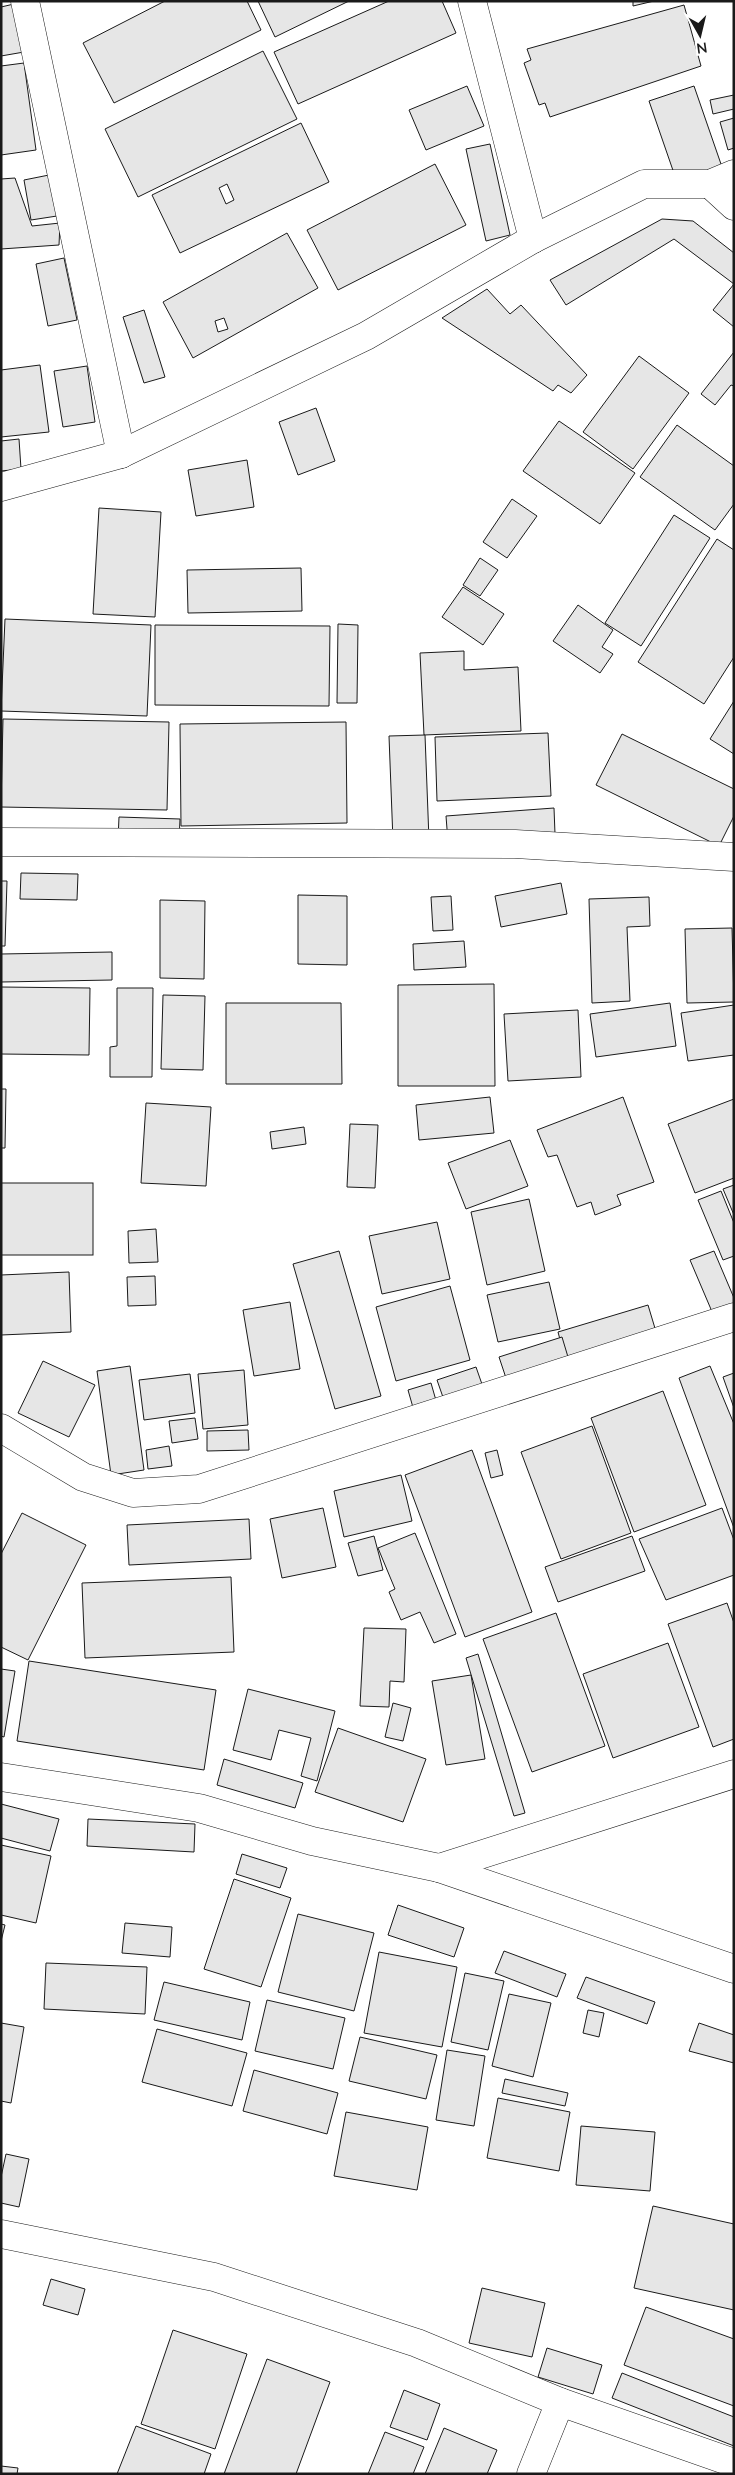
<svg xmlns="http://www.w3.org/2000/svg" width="735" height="2475" font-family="Lato,sans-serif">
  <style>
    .building { fill: #e6e6e6; stroke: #1a1a1a; fill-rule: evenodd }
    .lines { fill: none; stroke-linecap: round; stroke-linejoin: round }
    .street-casing { stroke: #1a1a1a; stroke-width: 29 }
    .street { stroke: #fff; stroke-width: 28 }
  </style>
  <rect width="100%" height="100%" fill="#fff"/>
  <g class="building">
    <polygon points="165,1 247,1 261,30 114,103 83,43"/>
    <polygon points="258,1 349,1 275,37"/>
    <polygon points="389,1 442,1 456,33 298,104 274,52"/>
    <polygon points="633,1 654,1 633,6"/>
    <polygon points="14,4 24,52 1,56 1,7"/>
    <polygon points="684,5 701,66 550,117 545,103 539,105 524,63 531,60 527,49"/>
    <polygon points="263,51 297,119 138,197 105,129"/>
    <polygon points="24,63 36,150 1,155 1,66"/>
    <polygon points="467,86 484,126 426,150 409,110"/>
    <polygon points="694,86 722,167 677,182 649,101"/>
    <polygon points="734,95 734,109 713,114 710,100"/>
    <polygon points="734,118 734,148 728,150 720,122"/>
    <path d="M301,123L329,182L180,253L152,195ZM227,184L234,200L226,204L219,188Z"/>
    <polygon points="490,144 510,235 486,241 466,149"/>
    <polygon points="435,164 466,225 338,290 307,230"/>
    <polygon points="49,175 57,216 31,220 24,180"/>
    <polygon points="15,178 32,226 60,223 59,245 1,249 1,179"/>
    <polygon points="662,219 693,221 734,253 734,284 674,239 566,305 550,280"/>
    <path d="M287,233L318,288L193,358L163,302ZM224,318L228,329L218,332L215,321Z"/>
    <polygon points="64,258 77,320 48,326 36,264"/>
    <polygon points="734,284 734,327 713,310"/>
    <polygon points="487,289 510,314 521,305 587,375 571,393 558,385 553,391 442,318"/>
    <polygon points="144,310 165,377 144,383 123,317"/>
    <polygon points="734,352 734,386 731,385 715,405 701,394"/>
    <polygon points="639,356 689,393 633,469 583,432"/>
    <polygon points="40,365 49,432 1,437 1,370"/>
    <polygon points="87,366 95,422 63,427 54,371"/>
    <polygon points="316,408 335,461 298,475 279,422"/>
    <polygon points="559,421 635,473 600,524 523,471"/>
    <polygon points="677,425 734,466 734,504 715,530 640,477"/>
    <polygon points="19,439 21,469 1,471 1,441"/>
    <polygon points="247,460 254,507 196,516 188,470"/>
    <polygon points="512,499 537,516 507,558 483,542"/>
    <polygon points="99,508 161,512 155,617 93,614"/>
    <polygon points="674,515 710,538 641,646 605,623"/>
    <polygon points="717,539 734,550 734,657 704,704 638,662"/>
    <polygon points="480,558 498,570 480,596 463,585"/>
    <polygon points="301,568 302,611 188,613 187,570"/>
    <polygon points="463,587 504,614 483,645 442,617"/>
    <polygon points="578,605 613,630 602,647 613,654 600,673 553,641"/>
    <polygon points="5,619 151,625 147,716 1,711"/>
    <polygon points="338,624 358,625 357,703 337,703"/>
    <polygon points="155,625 330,626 329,706 155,705"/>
    <polygon points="464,651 464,670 518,667 521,731 424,735 420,653"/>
    <polygon points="734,701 734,754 710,739"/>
    <polygon points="3,719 169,722 167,810 1,807"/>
    <polygon points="346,722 347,823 181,826 180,724"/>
    <polygon points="548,733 551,796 437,801 435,737"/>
    <polygon points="622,734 734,789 734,816 719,846 596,785"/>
    <polygon points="425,735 429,840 393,841 389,736"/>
    <polygon points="554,808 555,834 448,842 446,816"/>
    <polygon points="119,817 180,819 179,841 118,840"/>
    <polygon points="21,873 78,874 77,900 20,899"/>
    <polygon points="1,881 7,881 5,946 1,946"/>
    <polygon points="561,883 567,914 501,927 495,896"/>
    <polygon points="298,895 347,896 347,965 298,964"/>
    <polygon points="451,896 453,930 433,931 431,897"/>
    <polygon points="649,897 650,926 627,927 630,1001 592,1003 589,899"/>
    <polygon points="160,900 205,901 204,979 160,978"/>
    <polygon points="732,928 734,1002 687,1003 685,929"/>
    <polygon points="464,941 466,967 414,970 413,944"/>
    <polygon points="112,952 112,980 1,982 1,954"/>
    <polygon points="494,984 495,1086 398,1086 398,985"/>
    <polygon points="1,987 90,988 89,1055 1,1054"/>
    <polygon points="117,988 153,988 152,1077 110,1077 110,1047 117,1046"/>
    <polygon points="163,995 205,996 203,1070 161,1069"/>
    <polygon points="226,1003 341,1003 342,1084 226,1084"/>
    <polygon points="670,1003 676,1046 596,1057 590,1014"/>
    <polygon points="734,1005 734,1055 688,1061 681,1013"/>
    <polygon points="578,1010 581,1077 508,1081 504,1014"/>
    <polygon points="1,1089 6,1089 5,1148 1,1148"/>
    <polygon points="490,1097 494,1133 419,1140 416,1105"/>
    <polygon points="623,1097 654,1182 617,1195 621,1205 595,1215 591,1202 577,1207 557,1155 548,1157 537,1130"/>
    <polygon points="734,1099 734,1178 695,1193 668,1124"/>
    <polygon points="146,1103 211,1107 206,1186 141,1183"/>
    <polygon points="350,1124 378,1125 375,1188 347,1187"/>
    <polygon points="304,1127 306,1144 272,1149 270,1132"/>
    <polygon points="510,1140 528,1186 466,1209 448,1163"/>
    <rect x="1" y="1183" width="92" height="72"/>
    <polygon points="734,1185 734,1215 723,1189"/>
    <polygon points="721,1191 734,1223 734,1256 723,1260 698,1200"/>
    <polygon points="529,1199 545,1271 487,1285 471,1212"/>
    <polygon points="437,1222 450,1279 382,1294 369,1236"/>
    <polygon points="156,1229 158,1262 129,1263 128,1231"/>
    <polygon points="339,1251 381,1396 335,1409 293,1264"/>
    <polygon points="714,1251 734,1298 734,1306 713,1314 690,1260"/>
    <polygon points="69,1272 71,1332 1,1335 1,1275"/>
    <polygon points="155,1276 156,1305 128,1306 127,1277"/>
    <polygon points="549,1282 560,1329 498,1342 487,1295"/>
    <polygon points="450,1286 470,1360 396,1381 376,1307"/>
    <polygon points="290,1302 300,1369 254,1376 243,1310"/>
    <polygon points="648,1305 657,1335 566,1362 558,1332"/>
    <polygon points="562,1337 568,1357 506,1378 499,1357"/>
    <polygon points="43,1361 95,1385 69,1437 18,1413"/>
    <polygon points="130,1366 144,1470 111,1475 97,1371"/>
    <polygon points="710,1366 734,1424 734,1528 679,1378"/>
    <polygon points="476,1367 484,1390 445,1403 437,1380"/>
    <polygon points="244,1370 248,1425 203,1429 198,1374"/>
    <polygon points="734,1373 734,1408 723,1377"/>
    <polygon points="190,1374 195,1413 144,1420 139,1380"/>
    <polygon points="431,1383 439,1411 416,1418 408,1390"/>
    <polygon points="663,1391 706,1505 634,1532 591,1418"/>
    <polygon points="195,1418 198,1439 172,1443 169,1421"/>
    <polygon points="592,1426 631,1533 561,1559 521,1452"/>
    <polygon points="248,1430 249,1450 207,1451 207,1431"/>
    <polygon points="169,1446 172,1466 148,1469 146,1450"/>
    <polygon points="472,1450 532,1612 465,1637 405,1475"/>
    <polygon points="497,1450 503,1475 491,1478 485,1453"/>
    <polygon points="401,1475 412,1521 344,1537 334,1491"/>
    <polygon points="323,1508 336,1567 282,1578 270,1519"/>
    <polygon points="722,1508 734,1540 734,1575 666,1600 639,1539"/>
    <polygon points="22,1513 86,1545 28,1660 1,1647 1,1554"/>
    <polygon points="249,1519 251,1559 129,1565 127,1525"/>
    <polygon points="415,1533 456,1634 434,1643 420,1612 401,1620 389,1592 395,1589 378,1548"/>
    <polygon points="374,1536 383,1570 358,1576 348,1543"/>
    <polygon points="632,1536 645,1571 558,1602 545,1567"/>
    <polygon points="231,1577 234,1652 85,1658 82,1583"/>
    <polygon points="727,1603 734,1623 734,1739 713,1747 668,1624"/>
    <polygon points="556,1613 605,1746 532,1772 483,1639"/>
    <polygon points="364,1628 406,1629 404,1682 390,1681 389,1707 360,1706"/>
    <polygon points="668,1643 699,1727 613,1758 583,1674"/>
    <polygon points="478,1654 525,1813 514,1816 466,1658"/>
    <polygon points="29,1661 216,1690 204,1770 17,1741"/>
    <polygon points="1,1669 15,1671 4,1737 1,1736"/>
    <polygon points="471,1675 485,1759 446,1765 432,1681"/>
    <polygon points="248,1689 335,1711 317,1781 301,1776 311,1738 279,1730 271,1760 233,1750"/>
    <polygon points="393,1703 411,1708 403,1741 385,1737"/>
    <polygon points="338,1728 426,1759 403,1822 315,1792"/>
    <polygon points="224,1759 303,1783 295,1808 217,1785"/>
    <polygon points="1,1804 59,1819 50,1851 1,1838"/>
    <polygon points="88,1819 195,1824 194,1852 87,1846"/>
    <polygon points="1,1845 51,1856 36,1923 1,1915"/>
    <polygon points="242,1854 287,1868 280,1888 236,1874"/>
    <polygon points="234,1879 291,1898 261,1987 204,1969"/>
    <polygon points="398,1905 464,1928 454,1957 388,1935"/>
    <polygon points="298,1914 374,1933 354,2011 278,1992"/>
    <polygon points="125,1923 172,1927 170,1957 122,1953"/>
    <polygon points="1,1924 5,1925 1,1941"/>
    <polygon points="504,1951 566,1974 557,1997 495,1973"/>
    <polygon points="379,1952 457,1967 442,2047 364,2033"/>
    <polygon points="46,1963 147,1967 145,2014 44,2009"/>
    <polygon points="465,1973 504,1981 488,2050 451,2042"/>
    <polygon points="586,1977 655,2002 647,2024 577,1998"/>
    <polygon points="164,1982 250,2002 242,2040 154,2020"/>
    <polygon points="509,1994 551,2003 533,2077 492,2066"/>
    <polygon points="267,2000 345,2018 333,2069 255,2051"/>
    <polygon points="588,2010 604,2013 599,2037 583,2033"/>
    <polygon points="1,2023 24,2027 11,2103 1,2101"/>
    <polygon points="699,2023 734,2035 734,2063 689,2051"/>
    <polygon points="157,2029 247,2053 232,2106 142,2082"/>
    <polygon points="360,2037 437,2055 426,2099 349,2081"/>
    <polygon points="447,2050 485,2056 474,2126 436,2120"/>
    <polygon points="254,2070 338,2093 327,2134 243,2111"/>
    <polygon points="505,2079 568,2093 565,2106 502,2093"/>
    <polygon points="498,2098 570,2112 559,2171 487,2158"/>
    <polygon points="346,2112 428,2127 417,2190 334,2176"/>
    <polygon points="581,2126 655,2132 650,2191 576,2185"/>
    <polygon points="6,2154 29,2159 19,2207 1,2203 1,2177"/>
    <polygon points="653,2206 734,2224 734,2310 634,2288"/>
    <polygon points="51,2279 85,2289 78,2315 43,2305"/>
    <polygon points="482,2288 545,2303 532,2357 469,2343"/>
    <polygon points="646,2307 734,2339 734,2406 624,2365"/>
    <polygon points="173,2330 247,2354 215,2449 141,2424"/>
    <polygon points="547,2348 602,2365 593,2394 538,2377"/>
    <polygon points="267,2359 330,2382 296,2474 224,2474"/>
    <polygon points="622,2373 734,2417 734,2446 612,2398"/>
    <polygon points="404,2390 440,2404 427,2440 390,2427"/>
    <polygon points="136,2426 211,2454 204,2474 117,2474"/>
    <polygon points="444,2428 497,2450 487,2474 425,2474"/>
    <polygon points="385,2432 424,2447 413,2474 368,2474"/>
    <polygon points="1,2466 18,2468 17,2474 1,2474"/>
  </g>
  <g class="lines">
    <defs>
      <g id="street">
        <polyline points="25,1 121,454"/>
        <polyline points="472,1 533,239"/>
        <polyline points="710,184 734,206"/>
        <polyline points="1,487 121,454 366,336 533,239 644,184 710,184 734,174"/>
        <polyline points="1,842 515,844 734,857"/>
        <polyline points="1,1428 83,1477 133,1493 199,1489 734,1317"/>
        <polyline points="1,1777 199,1808 312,1841 439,1868 734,1969"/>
        <polyline points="439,1868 734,1774"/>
        <polyline points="1,2234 214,2277 417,2343 560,2402 734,2463"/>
        <polyline points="531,2474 560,2402"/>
      </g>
    </defs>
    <use href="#street" class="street-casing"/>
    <use href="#street" class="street"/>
  </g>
  <rect width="735" height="2475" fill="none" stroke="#1a1a1a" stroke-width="5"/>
  <g transform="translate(700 35) rotate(172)" stroke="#ffffff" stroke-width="4" paint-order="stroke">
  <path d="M0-4L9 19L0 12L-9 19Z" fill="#1a1a1a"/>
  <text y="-8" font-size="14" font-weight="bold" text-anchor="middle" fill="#1a1a1a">N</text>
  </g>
</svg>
